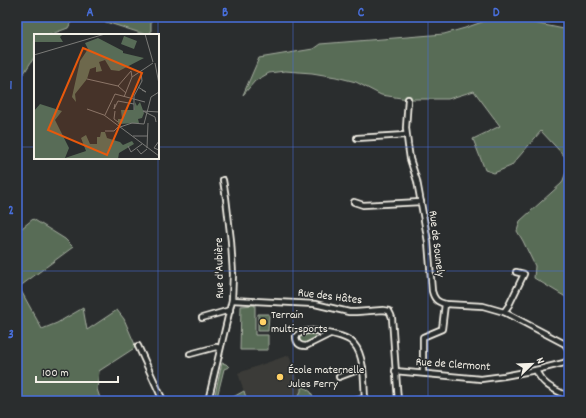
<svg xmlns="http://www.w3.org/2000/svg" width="586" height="418" font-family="Dekko,sans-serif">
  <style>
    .built { fill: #3b3b37 }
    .green { fill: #586c57; stroke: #a6aea0 }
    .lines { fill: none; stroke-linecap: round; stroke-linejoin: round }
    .minor-casing { stroke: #f4f1e8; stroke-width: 8 }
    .minor { stroke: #2a2d2e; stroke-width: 4.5 }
    .grid { fill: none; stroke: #486fdb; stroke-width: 1; stroke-opacity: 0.55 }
    .poi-dot { fill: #ffd166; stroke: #2a2d2e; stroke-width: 1.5 }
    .labels { text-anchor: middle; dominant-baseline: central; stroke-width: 3; stroke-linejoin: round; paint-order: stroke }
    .street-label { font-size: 12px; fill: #f4f1e8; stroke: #2a2d2e }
    .poi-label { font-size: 12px; fill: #f4f1e8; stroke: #2a2d2e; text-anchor: start }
    .inset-road { fill: none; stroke: #7b7b78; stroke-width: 1 }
    .view { fill: #e8590c; fill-opacity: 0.15; stroke: #e8590c; stroke-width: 2 }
    .inset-edge { fill: none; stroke: #f4f1e8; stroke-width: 2 }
    .neatline { fill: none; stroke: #486fdb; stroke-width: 1.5 }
    .grid-label { font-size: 13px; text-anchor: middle; font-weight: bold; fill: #486fdb }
  </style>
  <rect width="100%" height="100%" fill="#2a2d2e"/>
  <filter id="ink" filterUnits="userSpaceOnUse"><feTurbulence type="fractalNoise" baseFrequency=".025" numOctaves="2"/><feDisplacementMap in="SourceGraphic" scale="8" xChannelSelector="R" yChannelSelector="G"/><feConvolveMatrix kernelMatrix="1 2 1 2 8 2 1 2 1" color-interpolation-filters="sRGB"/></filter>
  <g filter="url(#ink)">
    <polygon class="built" points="289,355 301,391 298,397 292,399 292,401 247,401 238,373"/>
    <g class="green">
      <polygon points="17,17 74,17 68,28 49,35 35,35 35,56 17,84"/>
      <polygon points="90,17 151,17 151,35 147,35"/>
      <polygon points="497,17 509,18 569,30 569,161 541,131 511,166 494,173 485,170 473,139 500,126 474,91 448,99 408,99 381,95 356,82 336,77 312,73 285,71 269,73 255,81 243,95 259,58 313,49 320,44 444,34 465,28 482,22"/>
      <polygon points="569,164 569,299 534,278 535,266 523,241 517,231 520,221 562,183"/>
      <polygon points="33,219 65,239 73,247 19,287 42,329 57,323 83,308 87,330 117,310 124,319 136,347 99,371 97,389 101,401 17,401 17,232"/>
      <polygon points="255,305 255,335 268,335 268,350 240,350 241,306"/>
      <polygon points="258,314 269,314 268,331 258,331"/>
      <path d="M305,333L313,334L315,335L316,336C313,340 306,343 302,343L298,339L299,336Z"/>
      <polygon points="222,363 226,364 229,367 224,369 217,397 214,399"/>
      <polygon points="304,387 311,392 315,401 292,401 291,399 298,397 301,391 301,388"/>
      <polygon points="244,391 247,401 226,401"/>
    </g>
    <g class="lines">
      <defs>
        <g id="minor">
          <path d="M408,99L406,128L408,145L410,159L417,181L428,242L432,291C434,299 437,302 445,304L442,329L423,337V373"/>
          <polyline points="357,138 406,135"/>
          <polyline points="354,202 363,205 421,202"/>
          <polyline points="232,300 315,304 349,312 356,312 383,310 389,311 391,315 392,318 398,401"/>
          <polyline points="445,304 483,306 504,312 565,344 569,350"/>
          <polyline points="504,312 509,305 524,274 516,272"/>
          <polyline points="202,318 230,310"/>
          <path d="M330,334L306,346C299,346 296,343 296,336C303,329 313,330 322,332C332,334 347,336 354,344C365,356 364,385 365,401"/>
          <polyline points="138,346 160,394 162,398 165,401"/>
          <polyline points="190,354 216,347 220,348"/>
          <polyline points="536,370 564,363 569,359"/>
          <path d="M395,371L481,379L504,376L536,370C543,386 554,389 569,397"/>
          <polyline points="339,377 363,368"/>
          <polyline points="208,401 232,300 233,274 231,241 226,198 223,180"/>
          <polyline points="354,401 365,398"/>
        </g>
      </defs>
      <use href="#minor" class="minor-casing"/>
      <use href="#minor" class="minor"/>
    </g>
  </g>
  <path class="grid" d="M158,17V35M293,17V401M428,17V401M17,147H35M158,147H569M158,158V401M17,271H569"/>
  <g class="poi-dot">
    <circle cx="263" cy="322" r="4"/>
    <circle cx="280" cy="377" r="4"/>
  </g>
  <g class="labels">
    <g class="street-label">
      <text transform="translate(436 244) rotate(83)">Rue de Sounely</text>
      <text transform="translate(220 268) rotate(-91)">Rue d'Aubière</text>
      <text transform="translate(330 297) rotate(7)">Rue des Hâtes</text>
      <text transform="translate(453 365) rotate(4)">Rue de Clermont</text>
    </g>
    <g class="poi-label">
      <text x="271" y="315">Terrain<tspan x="271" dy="14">multi-sports</tspan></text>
      <text x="288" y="370">École maternelle<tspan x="288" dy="14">Jules Ferry</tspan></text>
    </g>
  </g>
  <g transform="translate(34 34)">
    <rect width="125" height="125" fill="#2a2d2e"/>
    <path d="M0,0H29L26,3L29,8H0ZM90,2L103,7L100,15L87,10ZM64,4L89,17V19L110,24L85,37L77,36L71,26L65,28L68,37L62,38V33L56,35L53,45L41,60L42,68L38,63L46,27L54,15L51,9ZM101,68L103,72L106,68L110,79L108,84L104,85L105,89L84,90V85H88L87,76H100ZM6,70L28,77L21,86L35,114L31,124L52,117L47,104L52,101L56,110H63V103H66L67,98H71L73,104L86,108L89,111L98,107L100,110L85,119L84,125H0V77Z" fill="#586c57"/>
    <path class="inset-road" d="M111,0L119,28M0,21L71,0M121,29L125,50M53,45L84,52L92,59M84,52L97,37L98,43M104,53L112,58L108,56M90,63L98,43L119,29M81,70L80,75L84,67L100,70M53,75L70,81L125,122M100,76V62L108,47L107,38M81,77L80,85L84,88M109,77L121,83L122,88M109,77L125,78M71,81L81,60L111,68M86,93L98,89L110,90L117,63L125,58M71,97H80L85,92M99,102H113M125,107L120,114L125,116M94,112L97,118L108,110M113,114L114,89M103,115L107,120L113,115"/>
    <path class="view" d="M49,14L108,39L73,121L14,96Z"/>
    <rect width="125" height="125" class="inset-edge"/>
  </g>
  <rect width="586" height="418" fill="none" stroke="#2a2d2e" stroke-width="44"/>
  <g transform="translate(532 364) rotate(67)" stroke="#2a2d2e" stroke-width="3" paint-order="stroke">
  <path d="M0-3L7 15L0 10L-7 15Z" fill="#f4f1e8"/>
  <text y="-6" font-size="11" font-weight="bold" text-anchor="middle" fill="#f4f1e8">N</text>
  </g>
  <path d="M36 376v6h82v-6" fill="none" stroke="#f4f1e8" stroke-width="2"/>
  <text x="42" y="376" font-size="12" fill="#f4f1e8" stroke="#2a2d2e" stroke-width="3" paint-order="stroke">100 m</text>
  <rect x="22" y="22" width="542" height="374" class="neatline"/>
  <g class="grid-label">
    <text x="90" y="16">A</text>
    <text x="225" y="16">B</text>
    <text x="361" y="16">C</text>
    <text x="496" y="16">D</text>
    <text x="11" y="89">1</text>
    <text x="11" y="214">2</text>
    <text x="11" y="338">3</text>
  </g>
</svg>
